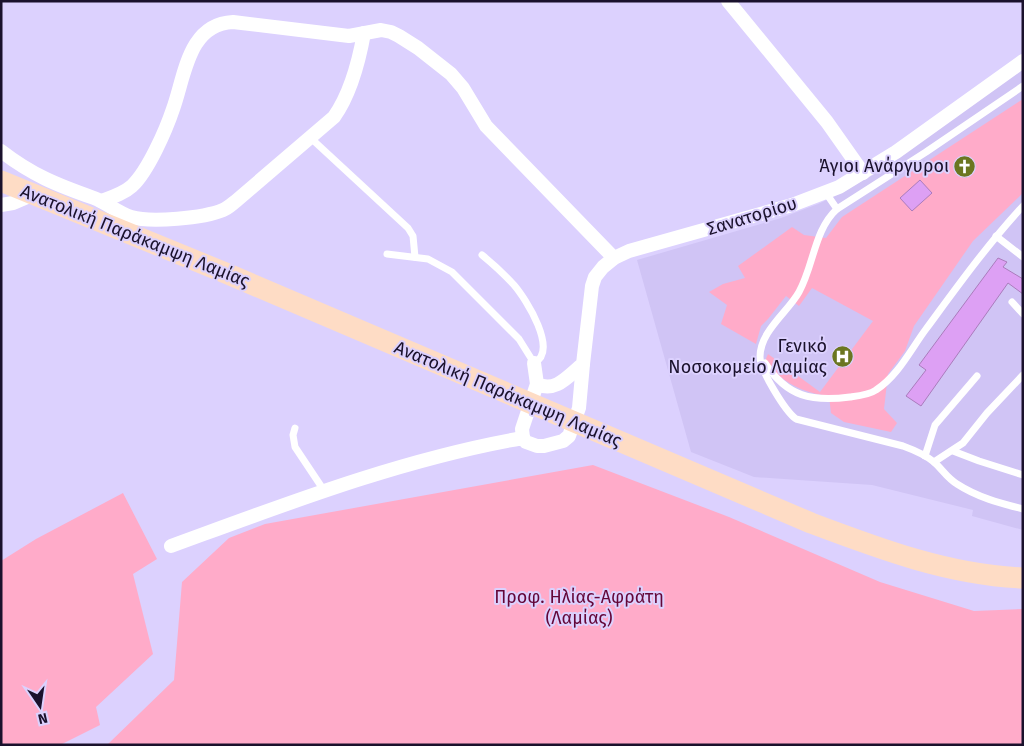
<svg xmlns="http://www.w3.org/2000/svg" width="1024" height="746" font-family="'Fira Sans',sans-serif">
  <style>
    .built { fill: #d0c4f5 }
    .green { fill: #ffabc9 }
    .building { fill: #dda0f4; stroke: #aa7cbc }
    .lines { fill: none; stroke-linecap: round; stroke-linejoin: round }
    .service { stroke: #fff; stroke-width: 7 }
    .minor { stroke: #fff; stroke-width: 14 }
    .primary { stroke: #fedcc5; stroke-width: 21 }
    .labels { text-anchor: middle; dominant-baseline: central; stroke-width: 4; stroke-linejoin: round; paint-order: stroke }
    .poi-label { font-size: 18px; fill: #1a112c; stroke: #dcd1fe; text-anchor: end }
    .street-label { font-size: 18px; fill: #1a112c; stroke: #dcd1fe }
    .park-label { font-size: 18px; fill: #640638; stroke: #dcd1fe }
  </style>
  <rect width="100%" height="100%" fill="#dcd1fe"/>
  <polygon class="built" points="1023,68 1023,530 972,516 973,510 872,485 754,477 691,452 637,260 781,218 818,204 837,195 873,175"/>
  <g class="green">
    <path d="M1023,99V193L973,241L914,326L905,351L888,374L884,409L897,423L891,432L844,422L831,413L829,396C803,393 781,382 765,361L768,354L820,392L873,321L812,288L799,306L786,296L768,319L761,326L756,344L721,324L727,305L709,292L723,284L745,278L738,266L792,227L804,235L826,238L842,217Z"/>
    <polygon points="593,465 729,517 880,582 974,611 1023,609 1023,745 107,745 174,680 182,582 229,538 265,524"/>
    <polygon points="123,493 157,559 133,574 153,654 96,707 100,725 60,745 1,745 1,561 36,539"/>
  </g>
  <g class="building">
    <polygon points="920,180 932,193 912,211 900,198"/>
    <polygon points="998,258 1007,262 1003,267 1023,279 1023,294 1008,283 921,406 906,396 926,370 919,365"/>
  </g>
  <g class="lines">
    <g class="service">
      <path d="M1023,86L926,152L837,209C814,230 814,265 799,292C788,312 760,331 760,357C760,370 785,411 796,419L903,446C914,450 924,454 934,462C942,469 947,478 957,484C977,497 999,503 1023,509"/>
      <polyline points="315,142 408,228 413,236 415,257"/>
      <polyline points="826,193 837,209"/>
      <polyline points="996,236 1023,257"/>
      <path d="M387,254L428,259L452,272L519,339L534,363C559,351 526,299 514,285C504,274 493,264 482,255"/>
      <polyline points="1012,302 1023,314"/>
      <path d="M765,363C787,397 812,402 850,397C858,396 869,395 876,390C898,376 911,349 926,329C957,287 987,245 1023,206"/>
      <polyline points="295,428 293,435 295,447 325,492"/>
      <polyline points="953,451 979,461 1023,475"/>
      <polyline points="925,456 935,425 977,376"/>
      <polyline points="934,462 963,443 987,413 1023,375"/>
    </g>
    <g class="minor">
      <polyline points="728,1 827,122 863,173"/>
      <path d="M1,151C32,175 57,185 94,198C107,203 118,213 131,217C151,223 204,218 223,210C228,208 232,204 236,201L334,117C351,93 359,61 364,33"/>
      <path d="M101,201C112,197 123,194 132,186C148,171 166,130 173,109C185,76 188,24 233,22L349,36L381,30L391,32L399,36L418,48L451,74L463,88L486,126L614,258"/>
      <polyline points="1,205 13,203 34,194"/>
      <path d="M537,384C556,393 568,376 583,364L592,286L595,277L603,267L614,258L629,251L792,205L839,187L896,152L1023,61"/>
      <polyline points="523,438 522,429 537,384 534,363"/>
      <path d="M171,546C286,504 402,459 523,438L526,442L537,446H544L563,441L569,436L579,408L583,364"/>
    </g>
    <path class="primary" d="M1,181L228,274L811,523C880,549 949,575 1023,578"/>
  </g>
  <defs>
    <symbol id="church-disc" viewBox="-11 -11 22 22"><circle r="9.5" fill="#6b7620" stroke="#dcd1fe"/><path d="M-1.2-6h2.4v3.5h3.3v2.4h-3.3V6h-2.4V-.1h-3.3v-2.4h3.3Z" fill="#fff"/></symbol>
    <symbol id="hospital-disc" viewBox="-11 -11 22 22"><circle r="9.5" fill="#6b7620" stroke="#dcd1fe"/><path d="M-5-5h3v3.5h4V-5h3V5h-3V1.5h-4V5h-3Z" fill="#fff"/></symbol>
  </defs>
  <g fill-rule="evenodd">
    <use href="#church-disc" x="952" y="154" width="25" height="25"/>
    <use href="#hospital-disc" x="830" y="344" width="25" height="25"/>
  </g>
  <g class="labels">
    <g class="poi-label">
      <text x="949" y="166">Άγιοι Ανάργυροι</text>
      <text x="827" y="346">Γενικό<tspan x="827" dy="21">Νοσοκομείο Λαμίας</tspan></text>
    </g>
    <g class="street-label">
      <text transform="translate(752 216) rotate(-17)">Σανατορίου</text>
      <text transform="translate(135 236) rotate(22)">Ανατολική Παράκαμψη Λαμίας</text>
      <text transform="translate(508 394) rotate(23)">Ανατολική Παράκαμψη Λαμίας</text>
    </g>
    <g class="park-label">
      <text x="579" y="597">Προφ. Ηλίας-Αφράτη<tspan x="579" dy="21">(Λαμίας)</tspan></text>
    </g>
  </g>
  <rect width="1024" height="746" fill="none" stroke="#1a112c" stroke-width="5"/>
  <g transform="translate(40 706) rotate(167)" stroke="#dcd1fe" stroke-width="4" paint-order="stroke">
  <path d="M0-4L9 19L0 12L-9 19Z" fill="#1a112c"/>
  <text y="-8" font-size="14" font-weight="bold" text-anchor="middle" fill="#1a112c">N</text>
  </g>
</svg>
